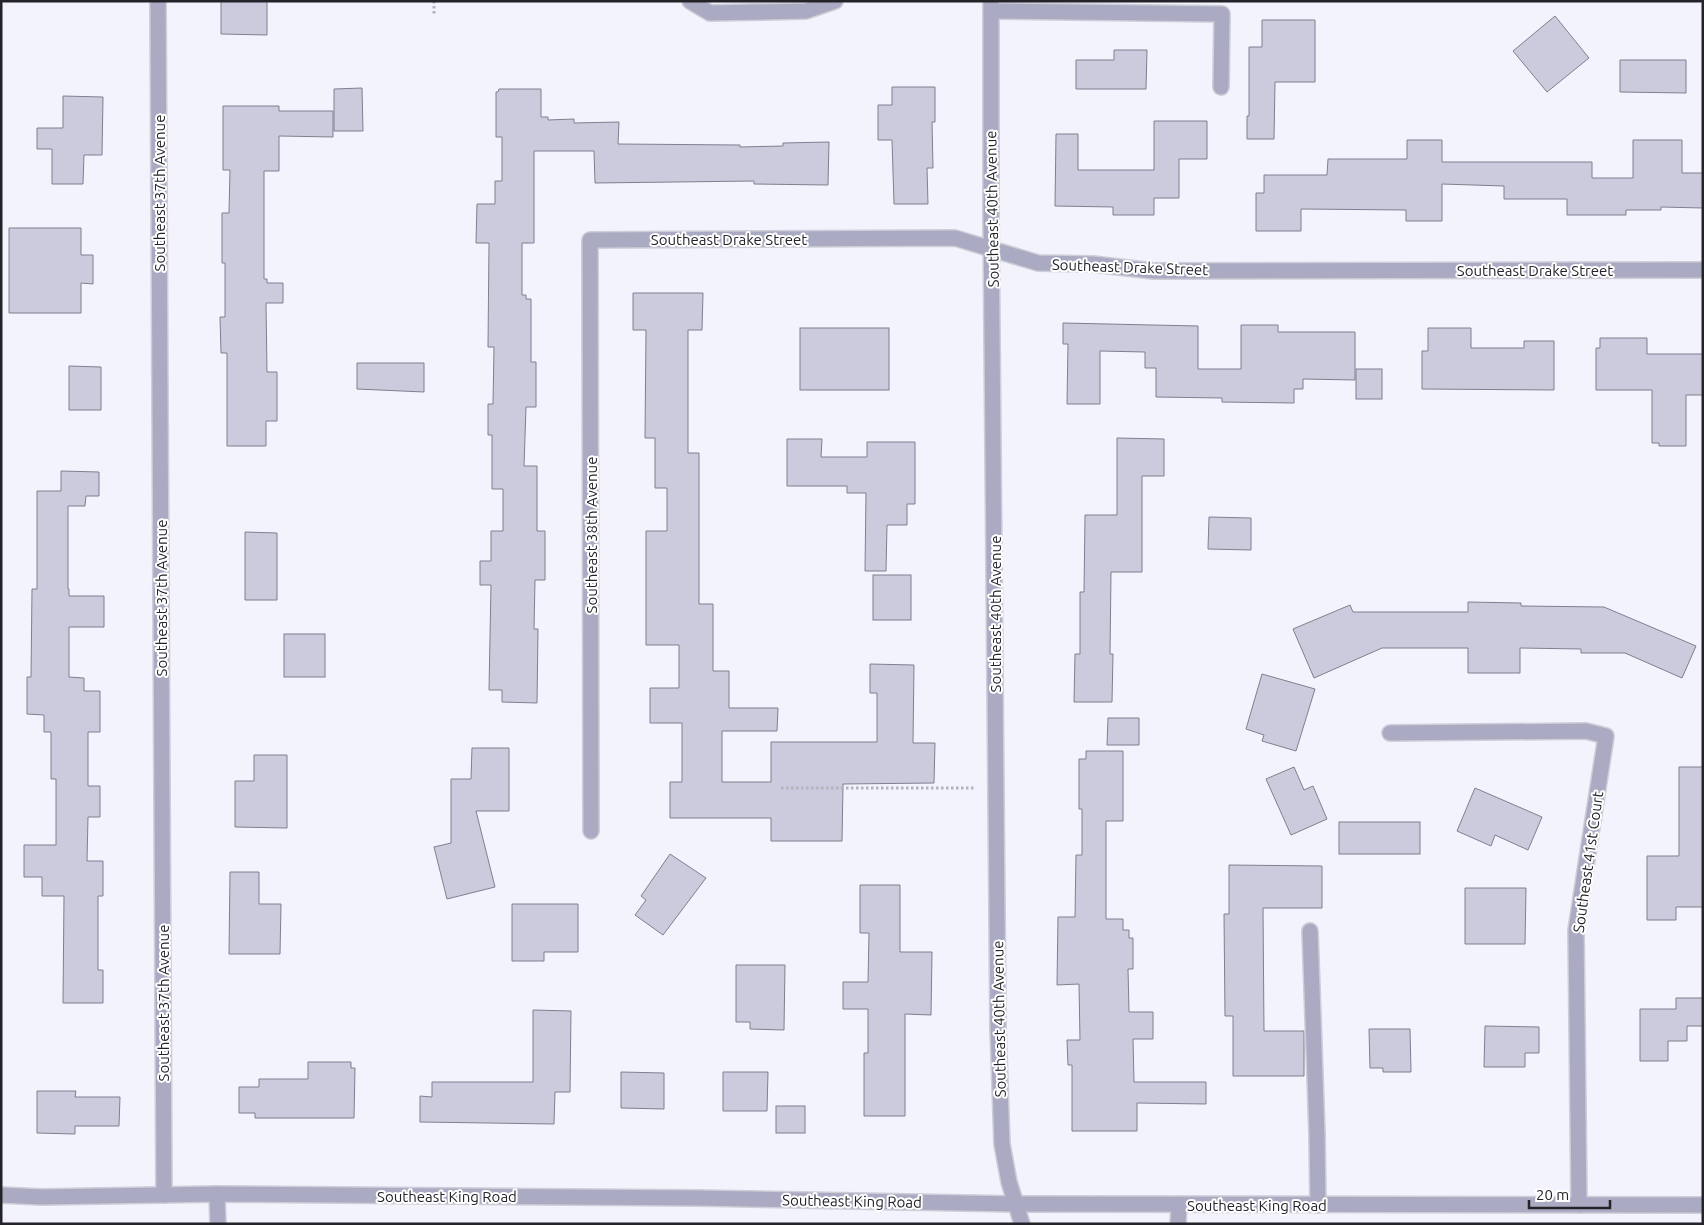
<svg xmlns="http://www.w3.org/2000/svg" width="1704" height="1225" font-family="Ubuntu,sans-serif">
  <style>
    .building { fill: #cccbdd; stroke: #807f8f }
    .lines { fill: none; stroke-linecap: round; stroke-linejoin: round }
    .lane-casing { stroke: #ceced8; stroke-width: 18 }
    .street-casing { stroke: #ceced8; stroke-width: 18 }
    .path { stroke: #b3b3bd; stroke-width: 3; stroke-dasharray: 2.5 2.5; stroke-linecap: butt }
    .lane { stroke: #abaac3; stroke-width: 15 }
    .street { stroke: #abaac3; stroke-width: 15 }
    .labels { text-anchor: middle; dominant-baseline: central; stroke-width: 4; stroke-linejoin: round; paint-order: stroke }
    .street-label { font-size: 15px; fill: #24232a; stroke: #fff }
  </style>
  <rect width="100%" height="100%" fill="#f3f3fe"/>
  <g class="building">
    <polygon points="221,1 267,1 267,35 221,34"/>
    <polygon points="1555,16 1589,58 1547,92 1513,51"/>
    <polygon points="1262,20 1315,20 1315,82 1275,82 1274,139 1247,139 1247,116 1249,116 1249,47 1262,47"/>
    <polygon points="1114,50 1147,50 1146,89 1076,89 1076,60 1114,60"/>
    <polygon points="1620,60 1686,60 1686,93 1620,92"/>
    <polygon points="892,87 935,87 935,122 932,122 933,168 927,168 928,204 894,204 892,140 878,140 878,105 892,105"/>
    <polygon points="362,88 363,131 334,131 334,89"/>
    <polygon points="499,89 541,89 541,117 548,117 548,120 574,119 574,123 619,122 618,144 740,145 740,147 783,146 783,143 829,142 828,185 754,184 754,181 595,183 594,151 534,151 534,243 522,243 522,295 526,295 526,299 531,299 531,362 536,362 536,407 526,407 524,466 537,466 537,531 545,531 545,580 535,580 534,629 538,629 537,703 502,702 502,690 489,690 491,585 480,585 480,561 491,561 491,531 503,531 503,489 492,489 492,435 488,435 488,404 493,404 494,347 488,347 489,243 476,243 477,204 495,204 495,181 502,181 502,137 496,137 496,92 498,92"/>
    <polygon points="63,96 103,97 102,155 84,155 83,184 52,184 52,149 37,149 37,128 63,128"/>
    <polygon points="223,106 279,106 279,111 333,111 333,137 279,136 279,171 264,171 264,279 267,279 267,283 283,283 283,303 266,303 267,372 277,372 277,421 266,421 266,446 227,446 227,353 221,353 220,317 225,317 225,263 222,263 222,213 229,213 230,170 223,170"/>
    <polygon points="1154,121 1207,121 1207,159 1179,159 1179,198 1154,198 1154,215 1113,215 1113,207 1055,206 1056,134 1078,134 1078,170 1154,170"/>
    <polygon points="1407,140 1442,140 1442,162 1592,162 1592,178 1633,178 1633,140 1682,140 1682,173 1703,173 1703,208 1661,207 1661,210 1626,210 1626,215 1567,215 1567,199 1504,199 1504,186 1442,184 1442,221 1406,221 1406,210 1301,209 1301,231 1256,231 1256,193 1264,193 1264,175 1327,175 1328,159 1407,159"/>
    <polygon points="9,228 81,228 81,255 93,255 93,284 81,283 81,313 9,313"/>
    <polygon points="633,293 703,293 702,330 688,330 688,453 699,453 699,604 713,604 713,671 729,671 729,708 778,708 777,731 722,731 722,782 771,782 771,742 877,742 877,693 870,693 870,664 914,665 913,743 935,743 934,783 843,784 842,841 771,841 771,818 670,818 670,782 682,782 682,723 650,723 650,688 679,688 679,645 646,645 646,531 667,531 667,488 655,488 655,438 645,438 646,330 633,330"/>
    <polygon points="1063,323 1198,326 1198,369 1241,369 1241,325 1278,325 1278,332 1355,332 1355,380 1303,379 1303,389 1294,389 1294,403 1222,402 1222,398 1156,397 1156,368 1145,368 1145,352 1100,351 1100,404 1067,404 1068,344 1063,344"/>
    <rect x="800" y="328" width="89" height="62"/>
    <polygon points="1428,328 1471,328 1471,348 1524,348 1524,341 1554,341 1554,390 1422,389 1422,351 1428,351"/>
    <polygon points="1600,338 1647,338 1647,354 1703,354 1703,395 1686,395 1686,446 1659,446 1659,443 1652,443 1652,390 1596,390 1596,348 1600,348"/>
    <polygon points="357,363 424,363 424,392 357,389"/>
    <polygon points="69,366 101,367 101,410 69,410"/>
    <rect x="1356" y="369" width="26" height="30"/>
    <polygon points="1117,438 1164,439 1164,476 1142,476 1142,572 1111,572 1110,654 1113,654 1112,702 1074,702 1075,654 1080,654 1080,592 1084,592 1085,515 1117,515"/>
    <polygon points="787,439 822,439 821,457 867,457 867,442 915,442 915,504 907,504 907,525 887,525 886,571 865,571 866,493 847,493 847,486 787,486"/>
    <polygon points="61,471 99,472 99,496 86,496 85,506 68,506 68,589 69,589 69,596 104,596 104,627 69,627 69,677 84,678 84,691 100,691 100,732 88,732 88,786 100,786 100,817 88,817 87,861 103,861 103,896 98,896 98,970 103,970 103,1003 63,1003 64,896 42,896 42,877 24,877 24,845 56,845 56,779 51,779 51,732 44,732 44,715 27,714 27,677 31,677 32,589 37,589 37,491 61,491"/>
    <polygon points="1209,517 1251,518 1251,550 1208,549"/>
    <polygon points="245,532 277,533 277,600 245,600"/>
    <rect x="873" y="575" width="38" height="45"/>
    <polygon points="1468,602 1521,603 1521,606 1604,607 1696,646 1682,678 1625,653 1581,653 1581,649 1520,648 1520,673 1468,673 1468,648 1382,648 1314,678 1293,629 1350,605 1353,612 1468,612"/>
    <rect x="284" y="634" width="41" height="43"/>
    <polygon points="1262,674 1315,689 1296,751 1262,741 1264,735 1246,729"/>
    <polygon points="1108,718 1139,718 1139,745 1107,745"/>
    <polygon points="472,748 509,748 509,811 476,811 495,887 447,899 434,847 451,843 451,779 471,779"/>
    <polygon points="1086,751 1123,751 1123,821 1106,821 1106,919 1123,919 1123,930 1129,930 1129,938 1133,938 1133,969 1128,969 1129,1012 1153,1012 1153,1039 1133,1039 1134,1082 1206,1082 1206,1104 1137,1103 1137,1131 1072,1131 1072,1065 1068,1065 1067,1040 1080,1040 1079,984 1057,985 1058,917 1075,917 1076,855 1082,855 1082,809 1079,809 1079,759 1086,759"/>
    <polygon points="254,755 287,755 287,828 235,827 235,781 254,781"/>
    <polygon points="1294,767 1304,790 1313,786 1327,819 1291,835 1266,779"/>
    <polygon points="1679,767 1703,767 1703,907 1676,907 1676,920 1647,920 1647,856 1679,856"/>
    <polygon points="1475,788 1542,817 1528,850 1495,835 1491,846 1457,831"/>
    <rect x="1339" y="822" width="81" height="32"/>
    <polygon points="670,854 706,878 663,935 635,915 646,900 641,896"/>
    <polygon points="1229,865 1322,866 1322,908 1263,908 1264,1031 1304,1031 1304,1076 1233,1076 1233,1016 1225,1016 1224,914 1229,914"/>
    <polygon points="230,872 259,872 259,904 281,904 280,954 229,954"/>
    <polygon points="860,885 900,885 900,952 932,952 931,1015 905,1014 905,1116 864,1116 864,1053 868,1053 868,1009 843,1009 843,982 868,982 869,933 860,933"/>
    <polygon points="1465,888 1526,888 1525,944 1465,944"/>
    <polygon points="512,904 578,904 578,952 544,952 544,961 512,961"/>
    <polygon points="736,965 785,965 784,1030 750,1029 750,1022 736,1022"/>
    <polygon points="1676,998 1703,998 1703,1026 1687,1026 1687,1041 1668,1041 1668,1061 1640,1061 1640,1009 1676,1009"/>
    <polygon points="533,1010 571,1011 570,1092 555,1092 554,1124 420,1122 420,1096 432,1097 432,1082 533,1082"/>
    <polygon points="1485,1026 1539,1027 1539,1053 1525,1053 1525,1067 1484,1067"/>
    <polygon points="1369,1029 1410,1029 1411,1072 1383,1072 1383,1068 1370,1068"/>
    <polygon points="308,1062 351,1062 351,1068 355,1068 354,1118 255,1118 255,1113 239,1113 239,1087 259,1087 259,1079 308,1079"/>
    <polygon points="621,1072 664,1073 664,1109 621,1108"/>
    <polygon points="723,1072 768,1072 767,1111 723,1111"/>
    <polygon points="37,1091 76,1091 75,1097 120,1097 119,1126 75,1126 75,1134 37,1133"/>
    <rect x="776" y="1106" width="29" height="27"/>
  </g>
  <g class="lines">
    <defs>
      <g id="lane">
        <polyline points="690,1 710,13 806,11 835,1"/>
        <polyline points="991,11 1222,14 1221,87"/>
        <polyline points="1310,931 1317,1134 1318,1205"/>
        <polyline points="1178,1224 1179,1205"/>
      </g>
      <g id="street">
        <polyline points="158,1 164,1195"/>
        <polyline points="991,1 991,219 998,1028 1002,1144 1009,1182 1022,1224"/>
        <polyline points="1390,733 1586,731 1606,736 1576,930 1579,1205"/>
        <polyline points="591,831 590,240 955,238 1038,263 1093,264 1153,271 1703,270"/>
        <polyline points="217,1194 218,1224"/>
        <polyline points="1,1195 41,1197 217,1194 698,1198 1016,1204 1703,1205"/>
      </g>
    </defs>
    <use href="#lane" class="lane-casing"/>
    <use href="#street" class="street-casing"/>
    <g class="path">
      <polyline points="434,1 434,14"/>
      <polyline points="781,788 976,788"/>
    </g>
    <use href="#lane" class="lane"/>
    <use href="#street" class="street"/>
  </g>
  <g class="labels">
    <g class="street-label">
      <text transform="translate(159 193) rotate(-90)">Southeast 37th Avenue</text>
      <text transform="translate(992 209) rotate(-91)">Southeast 40th Avenue</text>
      <text x="729" y="239">Southeast Drake Street</text>
      <text transform="translate(1130 267) rotate(2)">Southeast Drake Street</text>
      <text x="1535" y="270">Southeast Drake Street</text>
      <text transform="translate(591 535) rotate(-90)">Southeast 38th Avenue</text>
      <text transform="translate(161 598) rotate(-90)">Southeast 37th Avenue</text>
      <text transform="translate(995 614) rotate(-90)">Southeast 40th Avenue</text>
      <text transform="translate(1588 862) rotate(-82)">Southeast 41st Court</text>
      <text transform="translate(163 1003) rotate(-90)">Southeast 37th Avenue</text>
      <text transform="translate(999 1019) rotate(-91)">Southeast 40th Avenue</text>
      <text x="447" y="1196">Southeast King Road</text>
      <text transform="translate(852 1201) rotate(1)">Southeast King Road</text>
      <text x="1257" y="1205">Southeast King Road</text>
    </g>
  </g>
  <rect width="1704" height="1225" fill="none" stroke="#24232a" stroke-width="5"/>
  <path d="M1529 1200v8h81v-8" fill="none" stroke="#24232a" stroke-width="2.5"/>
  <text x="1536" y="1200" font-size="15" fill="#24232a" stroke="#ffffff" stroke-width="4" paint-order="stroke">20 m</text>
</svg>
